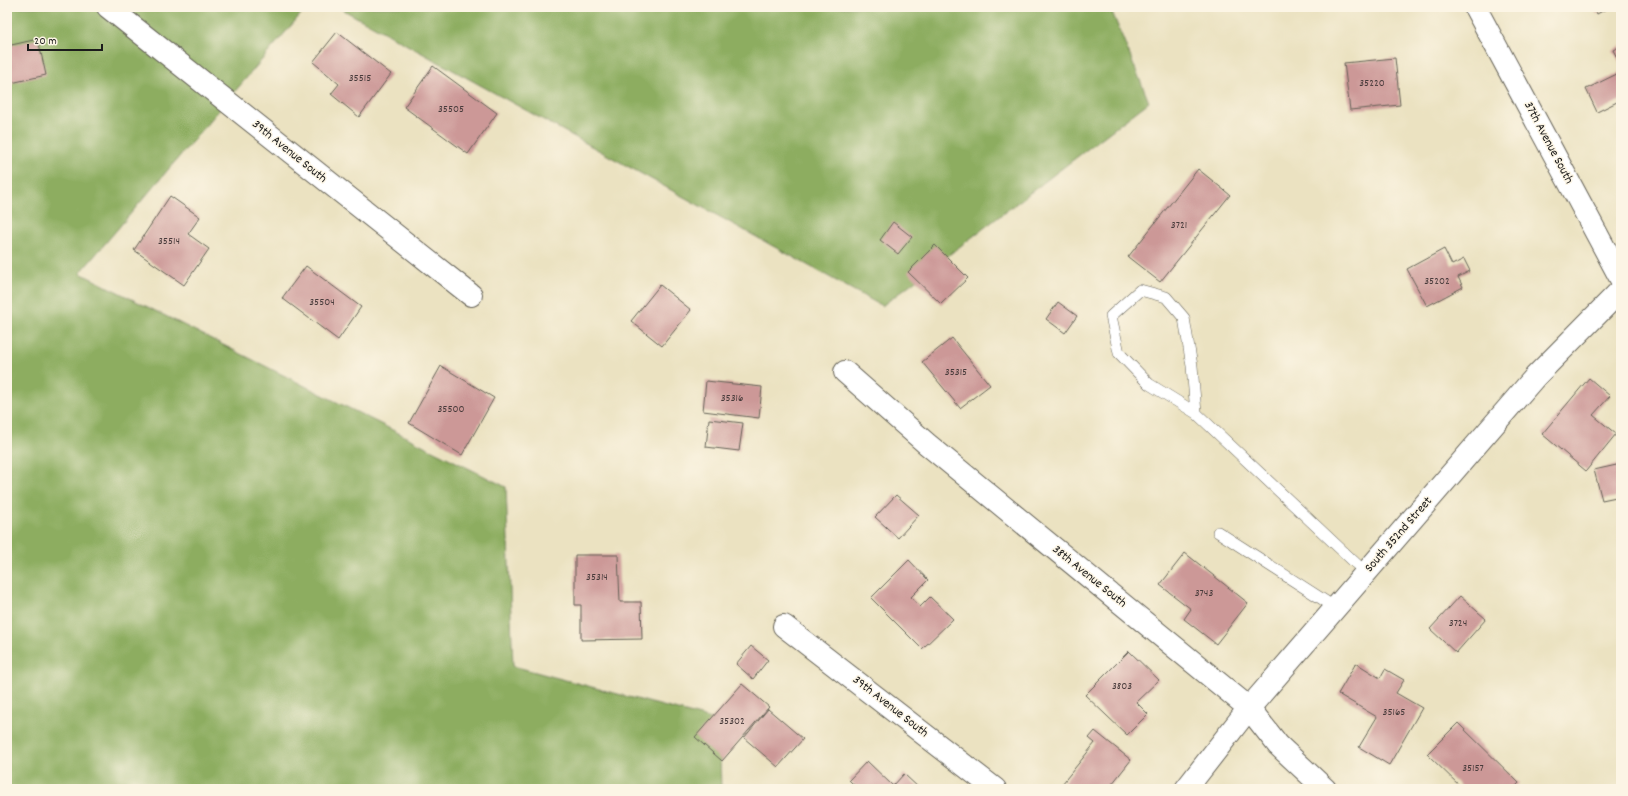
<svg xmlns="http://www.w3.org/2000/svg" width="1628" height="796" font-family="Dekko,sans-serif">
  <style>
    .forest { fill: #8dad60; stroke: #54643e }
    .building { fill: #cc9897 }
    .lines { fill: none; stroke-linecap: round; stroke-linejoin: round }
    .service-casing { stroke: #646156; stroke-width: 12 }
    .minor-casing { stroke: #646156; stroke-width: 24 }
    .tertiary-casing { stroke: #646156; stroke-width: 24 }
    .service { stroke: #fff; stroke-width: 11 }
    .minor { stroke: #fff; stroke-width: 22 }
    .tertiary { stroke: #fff; stroke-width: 22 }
    .labels { text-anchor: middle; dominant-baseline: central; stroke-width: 3; stroke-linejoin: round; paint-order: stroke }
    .number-label { font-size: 11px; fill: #483b3b }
    .street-label { font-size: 13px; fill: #1c1c1c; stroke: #fcf5e5 }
  </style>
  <rect width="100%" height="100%" fill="#fcf5e5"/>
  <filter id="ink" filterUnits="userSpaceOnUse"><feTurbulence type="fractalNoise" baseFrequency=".025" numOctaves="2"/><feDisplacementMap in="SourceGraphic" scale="8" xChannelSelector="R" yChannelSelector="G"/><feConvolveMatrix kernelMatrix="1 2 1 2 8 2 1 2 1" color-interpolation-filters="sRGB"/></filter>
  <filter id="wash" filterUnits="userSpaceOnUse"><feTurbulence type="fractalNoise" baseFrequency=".012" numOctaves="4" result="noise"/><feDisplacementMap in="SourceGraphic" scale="16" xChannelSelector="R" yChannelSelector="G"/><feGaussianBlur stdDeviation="0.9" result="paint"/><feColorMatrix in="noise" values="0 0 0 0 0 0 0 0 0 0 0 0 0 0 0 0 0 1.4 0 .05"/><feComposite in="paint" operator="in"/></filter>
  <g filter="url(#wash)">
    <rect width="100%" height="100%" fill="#ebe2c1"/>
    <g class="forest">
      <polygon points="7,7 307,7 80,273 506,487 513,666 719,721 721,789 7,789"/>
      <polygon points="338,7 1110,7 1149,102 882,306"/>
    </g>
    <g id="blocks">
      <g class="building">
        <polygon points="1593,7 1610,7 1597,14"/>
        <polygon points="337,32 391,74 359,117 331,94 339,84 313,62"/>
        <polygon points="38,39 46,75 7,84 7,46"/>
        <polygon points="1621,46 1621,65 1613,50"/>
        <polygon points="1395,58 1400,105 1350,110 1344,63"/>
        <polygon points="433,66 497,113 468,154 404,107"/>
        <polygon points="1621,72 1621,100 1597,112 1586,89"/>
        <polygon points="1198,169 1230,195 1160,282 1128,257"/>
        <polygon points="170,196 200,217 188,234 209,249 184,285 134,250"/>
        <polygon points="893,222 912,237 898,254 880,240"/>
        <polygon points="935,245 968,278 941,304 908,272"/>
        <polygon points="1444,249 1452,265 1464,259 1470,271 1458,277 1463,287 1427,306 1407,269"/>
        <polygon points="306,266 361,307 338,340 282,298"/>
        <polygon points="660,285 691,310 662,346 631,321"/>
        <polygon points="1058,302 1077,316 1065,333 1046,319"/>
        <polygon points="952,338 990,385 960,408 922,362"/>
        <polygon points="441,366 494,398 462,455 409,423"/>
        <polygon points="1589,378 1610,396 1593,415 1616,434 1586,471 1542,434"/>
        <polygon points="706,381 762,387 759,418 703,411"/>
        <polygon points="709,419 743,423 739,451 706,447"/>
        <polygon points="1621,464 1621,496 1602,500 1594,470"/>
        <polygon points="896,495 919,515 898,538 875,517"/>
        <polygon points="1185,553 1248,603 1216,644 1184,619 1191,609 1160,585"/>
        <polygon points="575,555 618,555 620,602 641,602 642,639 581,640 581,605 575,605"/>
        <polygon points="909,560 928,580 911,597 920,607 930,597 953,619 922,649 871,598"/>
        <polygon points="1460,596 1486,619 1456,653 1430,629"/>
        <polygon points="751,646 768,660 753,679 736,664"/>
        <polygon points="1129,651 1159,680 1136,702 1148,714 1127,735 1085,695"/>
        <polygon points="1356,663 1380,678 1385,669 1404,680 1396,693 1422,708 1389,765 1359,747 1377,717 1338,694"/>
        <polygon points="742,684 769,707 722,761 695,737"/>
        <polygon points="768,709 803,739 778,767 744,738"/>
        <polygon points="1458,723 1519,783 1513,789 1463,789 1427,754"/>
        <polygon points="1095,731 1131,760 1108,789 1058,789 1095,743 1089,738"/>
        <polygon points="867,761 893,786 904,774 920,789 858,789 849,780"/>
      </g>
    </g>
  </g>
  <g filter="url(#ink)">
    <use href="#blocks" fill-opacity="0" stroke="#646156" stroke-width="1"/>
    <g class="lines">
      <defs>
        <g id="service">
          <polyline points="1196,413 1192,366 1184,318 1166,297 1140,290 1111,316 1119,353 1149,384 1196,413 1366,573"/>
          <polyline points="1218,532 1336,608"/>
        </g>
        <g id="minor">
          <polyline points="108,7 471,295"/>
          <polyline points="845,372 927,444 1249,708 1278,745 1325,789"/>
          <polyline points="784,626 995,789"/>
        </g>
        <g id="tertiary">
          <polyline points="1475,7 1621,279"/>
          <polyline points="1186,789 1249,708 1535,377 1621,290"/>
        </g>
      </defs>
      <use href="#service" class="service-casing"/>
      <use href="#minor" class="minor-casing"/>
      <use href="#tertiary" class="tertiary-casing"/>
      <use href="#service" class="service"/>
      <use href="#minor" class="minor"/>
      <use href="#tertiary" class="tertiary"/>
    </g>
  </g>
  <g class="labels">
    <g class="number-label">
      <text x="360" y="79">35515</text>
      <text x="1372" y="84">35220</text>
      <text x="451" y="110">35505</text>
      <text x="1179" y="226">3721</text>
      <text x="169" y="242">35514</text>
      <text x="1437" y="282">35202</text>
      <text x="322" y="303">35504</text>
      <text x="956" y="373">35315</text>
      <text x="732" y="399">35316</text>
      <text x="451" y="410">35500</text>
      <text x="597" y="578">35314</text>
      <text x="1204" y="594">3743</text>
      <text x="1458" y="624">3724</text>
      <text x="1122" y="687">3803</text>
      <text x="1394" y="713">35165</text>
      <text x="732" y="722">35302</text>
      <text x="1473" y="769">35157</text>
    </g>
    <g class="street-label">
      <text transform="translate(1548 143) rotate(62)">37th Avenue South</text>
      <text transform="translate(289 152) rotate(39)">39th Avenue South</text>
      <text transform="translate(1399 535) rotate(-49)">South 352nd Street</text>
      <text transform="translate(1089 577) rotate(39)">38th Avenue South</text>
      <text transform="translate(890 707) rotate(38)">39th Avenue South</text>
    </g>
  </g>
  <rect width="1628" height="796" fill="none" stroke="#fcf5e5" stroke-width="24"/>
  <path d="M28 44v6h74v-6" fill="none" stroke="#1c1c1c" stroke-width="2"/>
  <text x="34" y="44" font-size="12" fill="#1c1c1c" stroke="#fcf5e5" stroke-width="3" paint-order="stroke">20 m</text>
</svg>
